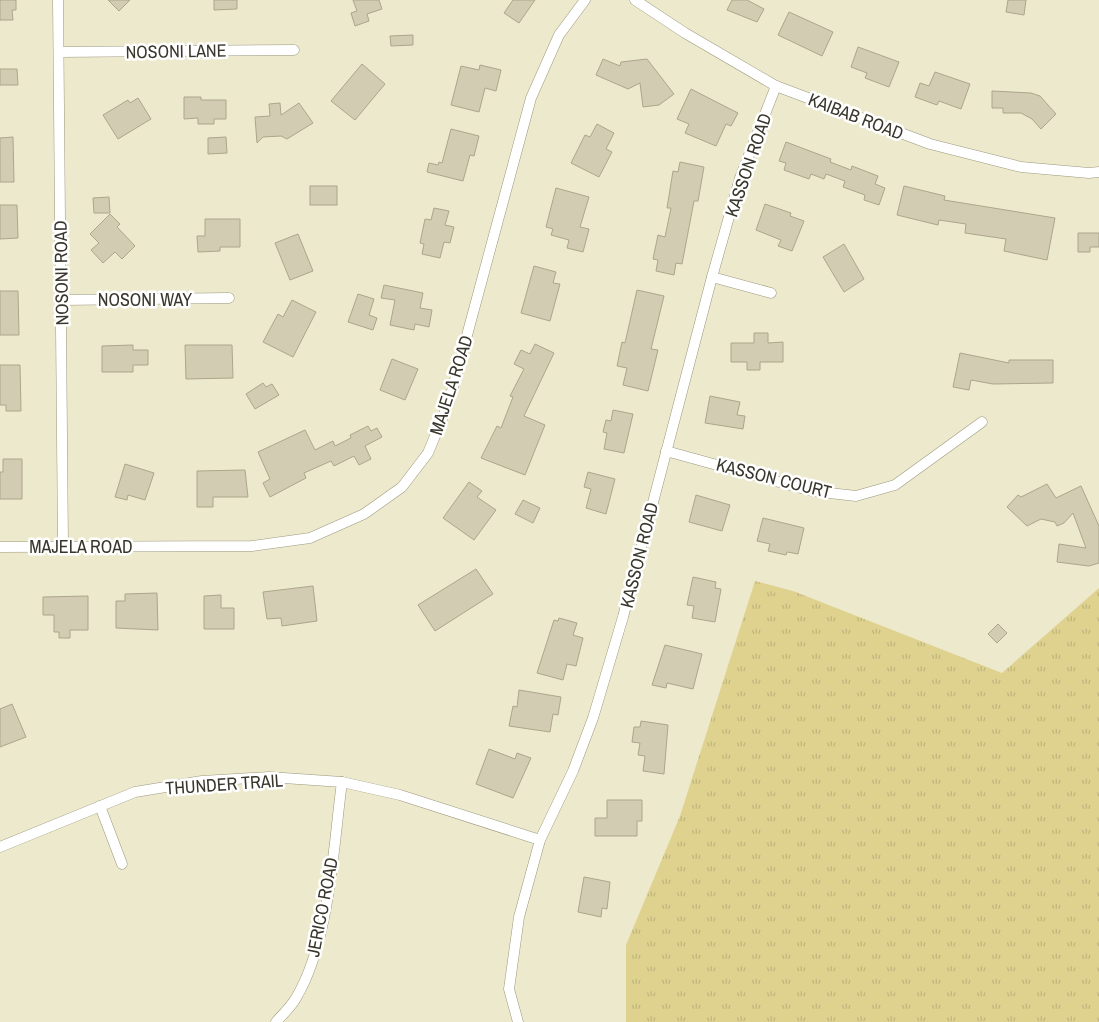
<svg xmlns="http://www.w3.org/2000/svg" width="1099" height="1022" font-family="'Archivo Narrow',sans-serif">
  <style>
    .grass { fill: url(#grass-tufts) }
    .building { fill: #d2cdb2; stroke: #aba68c }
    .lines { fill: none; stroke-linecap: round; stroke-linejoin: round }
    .minor-casing { stroke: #9c987e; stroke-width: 11 }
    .minor { stroke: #fff; stroke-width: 10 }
    .labels { text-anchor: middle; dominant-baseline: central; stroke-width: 5; stroke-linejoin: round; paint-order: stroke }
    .street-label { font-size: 18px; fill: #39372c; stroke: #fff }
  </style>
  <defs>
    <pattern id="grass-tufts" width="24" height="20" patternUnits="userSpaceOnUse" patternTransform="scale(1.25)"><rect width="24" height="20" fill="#dfd28f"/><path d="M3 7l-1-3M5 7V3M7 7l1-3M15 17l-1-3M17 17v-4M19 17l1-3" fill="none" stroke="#c0b57c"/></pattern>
  </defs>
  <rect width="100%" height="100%" fill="#ede9cc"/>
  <polygon class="grass" points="755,581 793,591 1002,673 1099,588 1099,1022 626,1022 626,945 680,816"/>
  <g class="building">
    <polygon points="0,0 16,0 16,10 12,10 13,20 0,20"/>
    <polygon points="108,0 130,0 119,11"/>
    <polygon points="214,0 237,0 237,9 214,10"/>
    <polygon points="353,0 379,0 382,9 367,14 369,21 355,26 351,13 357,11"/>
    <polygon points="513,0 535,0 519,23 504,13"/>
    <polygon points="732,0 747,0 764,9 757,22 727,10"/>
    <polygon points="1008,0 1026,0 1024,15 1006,12"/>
    <polygon points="789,12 833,32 822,56 778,35"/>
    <polygon points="413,35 413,45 391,46 390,36"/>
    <polygon points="858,47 899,62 889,87 865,78 867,73 851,67"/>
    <polygon points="603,59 620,66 621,62 647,59 674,94 659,105 643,107 640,83 628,89 596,75"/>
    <polygon points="362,64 385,84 355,120 331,101"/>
    <polygon points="480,65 501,70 496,91 485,88 479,112 451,105 461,66 479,70"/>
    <polygon points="0,69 17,69 18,85 0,85"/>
    <polygon points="935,72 970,84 961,109 939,101 937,105 915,97 920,83 929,86"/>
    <polygon points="691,89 738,113 731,126 726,124 716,146 685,133 689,124 677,119"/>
    <polygon points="992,91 1031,93 1040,96 1056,114 1041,129 1032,119 1021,113 1003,113 1003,108 992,108"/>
    <polygon points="184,97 201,97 201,100 226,100 226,119 214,119 214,124 198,124 198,118 184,119"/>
    <polygon points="138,98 151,119 118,139 103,115 128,100 130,103"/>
    <polygon points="280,103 281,115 299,103 313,123 287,139 281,136 263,137 257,143 255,117 270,116 269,104"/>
    <polygon points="597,124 614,133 606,149 612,152 599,177 571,163 585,135 590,137"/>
    <polygon points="451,129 479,136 474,156 470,155 463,181 427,172 429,163 438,165 439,162 442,163"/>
    <polygon points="13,137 14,182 0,182 0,138"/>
    <polygon points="226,137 227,153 208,154 208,138"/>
    <polygon points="786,142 831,159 830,162 851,170 852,166 878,176 875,184 885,188 879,205 864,200 865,195 843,187 845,181 826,174 824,179 811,174 809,179 784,170 786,163 779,161"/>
    <polygon points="680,162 704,167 698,201 694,201 682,264 676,263 674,275 656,271 658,260 653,259 658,235 665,237 671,208 667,208 673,171 678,172"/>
    <rect x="310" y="186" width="27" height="19"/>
    <polygon points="904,186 945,196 944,200 1055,218 1047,260 1004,251 1006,239 965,233 966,224 939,220 938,225 897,215"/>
    <polygon points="556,188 589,197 580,227 589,229 583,252 567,248 569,240 551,235 553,229 546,227"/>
    <polygon points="109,197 110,213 94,213 93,198"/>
    <polygon points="765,204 791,213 790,216 804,221 792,251 778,246 781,240 756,230"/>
    <polygon points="0,205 17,205 18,238 0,239"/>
    <polygon points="434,208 449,211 445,225 454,227 450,243 444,242 440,258 422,254 424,244 420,243 425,219 431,220"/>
    <polygon points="110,214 120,224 117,227 135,246 122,259 115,252 103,263 91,250 99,243 90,234"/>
    <polygon points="205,219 240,219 240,247 220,247 220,251 198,252 197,236 205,236"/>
    <polygon points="1078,233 1099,233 1099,247 1090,247 1090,252 1078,252"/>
    <polygon points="298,234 313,271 290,280 275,243"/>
    <polygon points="844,244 864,279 844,292 823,257"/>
    <polygon points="534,266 556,272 553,283 560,284 550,321 521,313"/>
    <polygon points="384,285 423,293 420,308 432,310 429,327 415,324 414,330 390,325 395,300 381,298"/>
    <polygon points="637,290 664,296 651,349 658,350 648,391 623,385 627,368 617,366 622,342 625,343"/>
    <polygon points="0,291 18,291 19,335 0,335"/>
    <polygon points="358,294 374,299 369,315 377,318 373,330 348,322"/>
    <polygon points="292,300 316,312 293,357 263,342 278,314 283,317"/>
    <polygon points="754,333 768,333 768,343 783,342 783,362 760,362 760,370 747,370 747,362 731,362 731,343 754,343"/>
    <polygon points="535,344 554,353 524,416 545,425 525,475 481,458 497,426 501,428 513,397 510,396 524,369 514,364 521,350 530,354"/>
    <polygon points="133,345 133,350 148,350 148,365 133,365 133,372 102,372 102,346"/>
    <polygon points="185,345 232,345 233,378 186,379"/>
    <polygon points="960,353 1009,363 1009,360 1053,360 1053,383 993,384 971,380 969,390 953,387"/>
    <polygon points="392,359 418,369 405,400 380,390"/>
    <polygon points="0,365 20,365 21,411 6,411 6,405 0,405"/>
    <polygon points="263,383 266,387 272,384 279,395 255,409 246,394"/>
    <polygon points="710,396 740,402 737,415 745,416 743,429 705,423"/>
    <polygon points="613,410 633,414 624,453 604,449 607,433 603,432 606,420 611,421"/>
    <polygon points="368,426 371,431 377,428 382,437 365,446 371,459 359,465 354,456 334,466 331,461 304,473 306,478 270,497 263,483 270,479 258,452 305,430 315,450 333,441 335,446 351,438 350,435"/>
    <polygon points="3,459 22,459 22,499 0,499 0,472 3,472"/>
    <polygon points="125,464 154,473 145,500 128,495 127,500 115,497"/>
    <polygon points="245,470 248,497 213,497 213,507 197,507 197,471"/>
    <polygon points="588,472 615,479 606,514 586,508 591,489 584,487"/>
    <polygon points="469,482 482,491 477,497 496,510 474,540 443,518"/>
    <polygon points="1047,484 1056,498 1081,486 1099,526 1099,563 1089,566 1057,562 1059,544 1086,548 1073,513 1064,523 1057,526 1055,522 1041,519 1027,526 1007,507 1018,495 1021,497"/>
    <polygon points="696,495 730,505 722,531 689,522"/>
    <polygon points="523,500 540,508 533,523 515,514"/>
    <polygon points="763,518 804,528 798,554 787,552 786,555 768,551 770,544 757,541"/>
    <polygon points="476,569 493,594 435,631 418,605"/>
    <polygon points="693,577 716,582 715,588 721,589 715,622 692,618 694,606 687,605"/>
    <polygon points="313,586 317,621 282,626 281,618 267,619 263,592"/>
    <polygon points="157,593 158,630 116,628 116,601 125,601 125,594"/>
    <polygon points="221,595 221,608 234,608 234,629 204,629 204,596"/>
    <polygon points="88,596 88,630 70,630 70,638 59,638 59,632 54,632 54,615 43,615 43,597"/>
    <polygon points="559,618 577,623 573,635 583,638 576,666 567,664 563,680 537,673 554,620 558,621"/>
    <polygon points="998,624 1007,633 997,643 988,634"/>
    <polygon points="665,645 702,654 693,689 667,683 666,688 652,685"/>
    <polygon points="519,690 561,697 558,715 553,714 550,732 509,726 513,706 517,707"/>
    <polygon points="12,704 26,737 0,747 0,709"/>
    <polygon points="641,721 668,725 664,774 643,771 645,756 638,755 640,743 632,742 634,727 640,727"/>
    <polygon points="489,749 515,759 517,753 531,758 513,798 476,784"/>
    <polygon points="607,800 642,800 642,821 637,821 637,836 595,836 595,818 607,818"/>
    <polygon points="584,877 610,882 607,909 602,908 601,917 578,912"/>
  </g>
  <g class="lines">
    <defs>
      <g id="minor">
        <polyline points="58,0 63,546"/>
        <polyline points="635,0 685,33 776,86 930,144 1021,167 1089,173 1099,172"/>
        <polyline points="59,52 294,50"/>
        <polyline points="712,277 771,293"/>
        <polyline points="61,300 229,298"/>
        <polyline points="666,451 812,491 856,496 895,485 982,422"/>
        <polyline points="0,547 252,546 310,538 364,514 402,487 428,453 449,402 531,98 559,35 585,0"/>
        <polyline points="100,806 122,864"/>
        <polyline points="0,847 135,792 202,781 269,777 342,782 400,795 540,840"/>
        <path d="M276,1022C283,1014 291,1007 296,998C330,941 333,848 342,782"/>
        <polyline points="518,1022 509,989 519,917 540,840 573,771 593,718 623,617 712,277 740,178 776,86"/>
      </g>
    </defs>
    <use href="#minor" class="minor-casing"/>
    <use href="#minor" class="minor"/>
  </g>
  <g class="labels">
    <g class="street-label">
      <text transform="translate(176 51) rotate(-1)">NOSONI LANE</text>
      <text transform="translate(856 116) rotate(21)">KAIBAB ROAD</text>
      <text transform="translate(748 165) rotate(-71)">KASSON ROAD</text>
      <text transform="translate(61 273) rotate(-91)">NOSONI ROAD</text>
      <text x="145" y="299">NOSONI WAY</text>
      <text transform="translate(451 385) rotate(-72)">MAJELA ROAD</text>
      <text transform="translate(774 478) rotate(14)">KASSON COURT</text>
      <text x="81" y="546">MAJELA ROAD</text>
      <text transform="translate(639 555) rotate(-76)">KASSON ROAD</text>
      <text transform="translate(224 784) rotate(-4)">THUNDER TRAIL</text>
      <text transform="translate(322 907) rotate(-79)">JERICO ROAD</text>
    </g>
  </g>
</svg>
